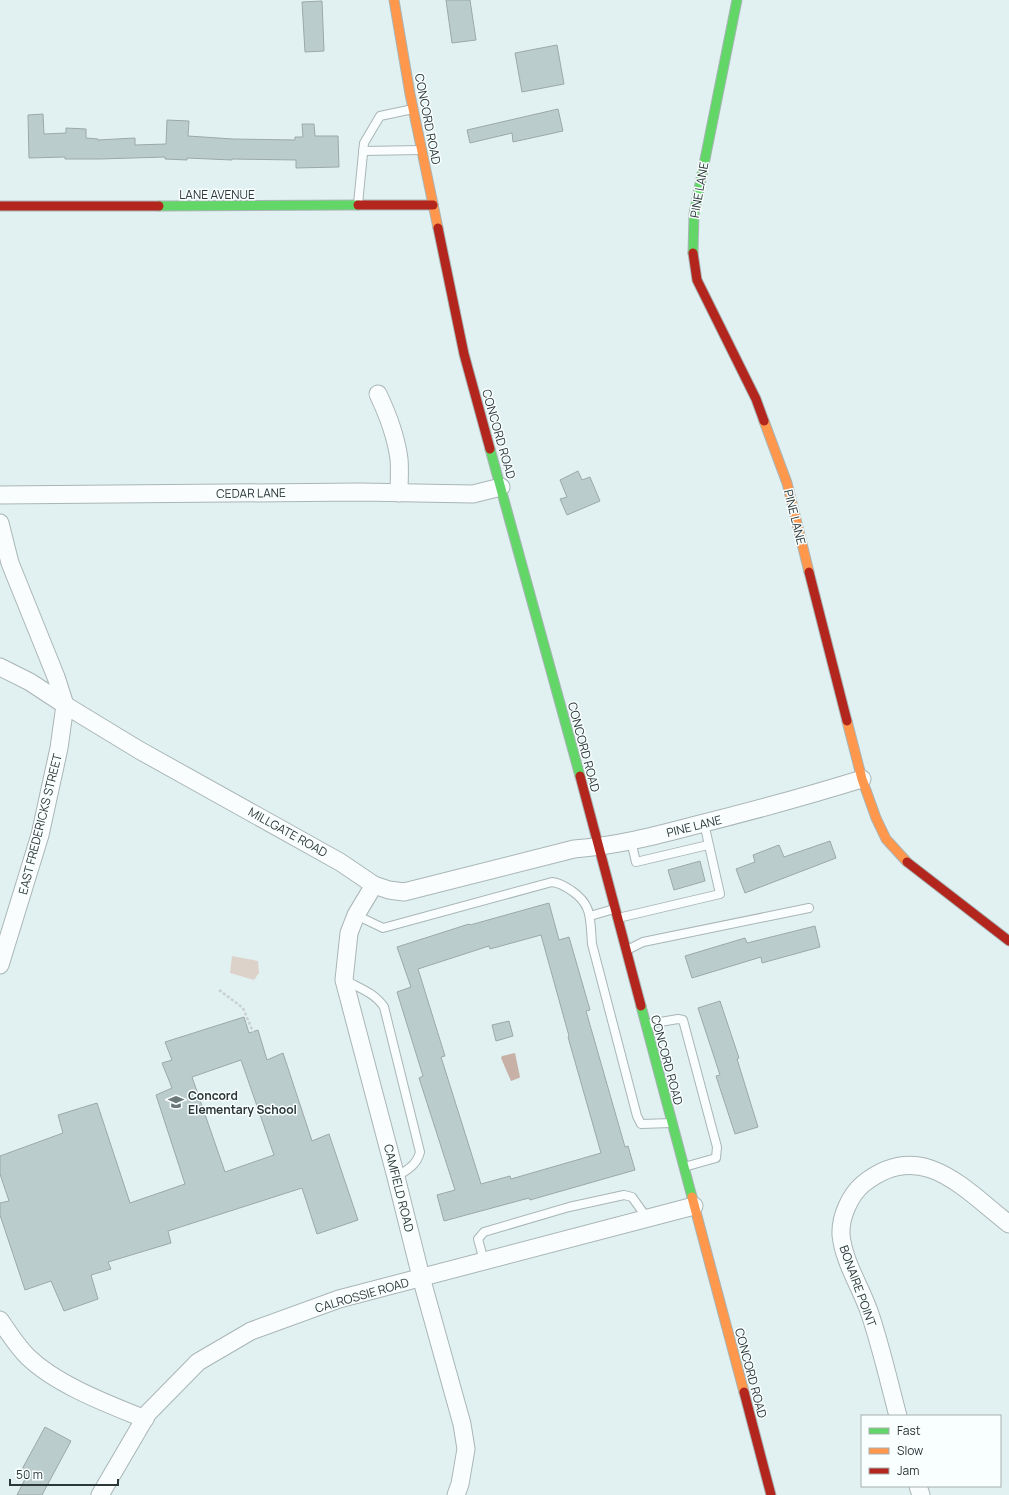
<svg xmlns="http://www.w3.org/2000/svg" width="1009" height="1495" font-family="Manrope,sans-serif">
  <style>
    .green { fill: #ddd2ca }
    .water { fill: #c7b1a6 }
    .building { fill: #bcc; stroke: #9ca8a8; fill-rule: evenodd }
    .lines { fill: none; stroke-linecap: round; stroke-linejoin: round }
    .lane-casing { stroke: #a9b5b6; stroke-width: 10 }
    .street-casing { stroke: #a9b5b6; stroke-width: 19 }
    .fast-casing { stroke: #a9b5b6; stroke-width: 11 }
    .slow-casing { stroke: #a9b5b6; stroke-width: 11 }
    .jam-casing { stroke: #a9b5b6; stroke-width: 11 }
    .path { stroke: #c9d0d0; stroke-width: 2.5; stroke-dasharray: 3 2; stroke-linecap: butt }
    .lane { stroke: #fafdfd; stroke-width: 8 }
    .street { stroke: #fafdfd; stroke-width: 17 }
    .fast { stroke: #63d668; stroke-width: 9 }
    .slow { stroke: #ff974d; stroke-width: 9 }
    .jam { stroke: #b3261e; stroke-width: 9 }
    .labels { text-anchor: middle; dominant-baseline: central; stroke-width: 3; stroke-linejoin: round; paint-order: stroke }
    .street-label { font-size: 12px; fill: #2c3737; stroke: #f9ffff }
    .poi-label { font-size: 12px; font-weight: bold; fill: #2c3737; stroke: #f9ffff; text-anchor: start }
  </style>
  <rect width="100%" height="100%" fill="#e1f1f1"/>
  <polygon class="green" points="232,956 258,961 259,973 254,980 230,973"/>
  <polygon class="water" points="515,1053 520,1077 519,1078 511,1081 501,1058 502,1056"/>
  <g class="building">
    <polygon points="446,0 470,0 476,40 452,43"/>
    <polygon points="322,1 324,51 305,52 302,2"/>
    <polygon points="557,45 564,84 522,92 515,53"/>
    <polygon points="558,109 563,131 513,142 512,133 470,143 467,130"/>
    <polygon points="43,114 44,134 66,133 66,128 86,129 86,138 98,139 98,140 135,138 135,145 166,144 167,120 189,121 188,136 233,139 295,140 295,137 303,137 302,124 314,124 315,136 338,136 339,167 296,168 296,160 232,159 232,160 187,158 187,160 165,159 165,157 100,159 65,159 65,157 29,158 28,115"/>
    <polygon points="578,471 582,480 590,477 600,501 567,515 560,499 567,497 560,480"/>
    <polygon points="830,841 836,858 745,893 736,869 755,862 753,855 779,845 784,857"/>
    <polygon points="700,861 705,881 674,890 668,870"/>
    <path d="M549,903L559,940L569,937L590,1010L586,1011L625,1147L628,1146L635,1170L530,1200L529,1198L444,1221L437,1195L455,1190L419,1078L423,1076L397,992L411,987L397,947L469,924L470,925ZM541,935L569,1036L568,1037L601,1153L511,1179L510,1176L481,1184L441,1057L445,1056L418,969L489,946L490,949Z"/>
    <polygon points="815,926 820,947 762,963 761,957 692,978 685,956 745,938 747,943"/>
    <polygon points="720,1001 739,1058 737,1059 758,1127 735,1134 716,1076 720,1075 698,1008"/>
    <path d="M244,1017L249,1033L258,1030L267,1060L283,1053L312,1141L329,1134L358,1220L317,1234L302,1188L168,1231L171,1243L108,1262L111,1269L91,1275L98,1299L64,1311L51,1281L25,1290L0,1215V1203L9,1201L0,1174V1156L63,1133L58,1115L97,1103L130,1203L185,1184L156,1095L172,1088L162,1063L172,1060L165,1042ZM241,1060L274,1155L225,1172L192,1077Z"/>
    <polygon points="509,1021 513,1036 496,1041 492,1025"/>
    <polygon points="45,1427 71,1441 42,1495 17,1495 27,1475 21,1471"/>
  </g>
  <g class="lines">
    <defs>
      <g id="lane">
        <polyline points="363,151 421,150"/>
        <polyline points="358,204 364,143 380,116 413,109"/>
        <polyline points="631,841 636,862 708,845"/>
        <path d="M356,915L383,928L552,882C560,883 565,886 572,891C593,905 590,921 592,944L637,1116L641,1124L672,1123"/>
        <polyline points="590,916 614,909"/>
        <polyline points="618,918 720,894 704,823"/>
        <polyline points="627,950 643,942 809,908"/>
        <path d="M345,980C359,988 375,993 384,1007L420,1152C417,1165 407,1170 396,1177"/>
        <polyline points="648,1024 678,1019 683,1020 717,1147 716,1158 684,1167"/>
        <polyline points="484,1261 478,1239 484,1232 569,1207 624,1195 632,1197 647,1218"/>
      </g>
      <g id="street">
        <path d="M378,394C388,415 396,436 399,459C400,470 399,482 399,493"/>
        <polyline points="0,495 360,492 473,494 501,487"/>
        <polyline points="0,523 10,563 56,677 65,705 59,748 40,835 0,965"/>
        <path d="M0,667L30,682L65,705L139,750L340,862L374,885L389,890L404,892L574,849C615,846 655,836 696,825C752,811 807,796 862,779"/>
        <polyline points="374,885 356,915 349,933 344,980 396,1177 421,1277 462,1424 466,1449 460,1484 456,1495"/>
        <path d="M0,1320C8,1332 17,1346 28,1357C57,1385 108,1404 145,1419"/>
        <path d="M898,1416C889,1382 881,1347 870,1314C861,1287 844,1263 841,1235C840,1217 850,1195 863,1184C921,1137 964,1189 1009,1224"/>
        <polyline points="918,1486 921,1495"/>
        <polyline points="100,1495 148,1413 198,1362 251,1331 339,1299 694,1206"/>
      </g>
      <g id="fast">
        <polyline points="159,206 358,205"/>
        <polyline points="693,253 694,214 737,0"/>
        <polyline points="490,449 580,776"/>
        <polyline points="641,1006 692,1197"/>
      </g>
      <g id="slow">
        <polyline points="394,0 410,94 438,228"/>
        <polyline points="764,421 787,483 809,572"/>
        <polyline points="847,721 862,779 876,818 886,839 907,862"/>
        <polyline points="692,1197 744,1392"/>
      </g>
      <g id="jam">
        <polyline points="358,205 433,205"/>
        <polyline points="0,206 159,206"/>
        <polyline points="438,228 464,354 490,449"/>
        <polyline points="693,253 697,280 756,399 764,421"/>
        <polyline points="809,572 847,721"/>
        <polyline points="580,776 641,1006"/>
        <polyline points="907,862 1009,941"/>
        <polyline points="744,1392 771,1495"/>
      </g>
    </defs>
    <use href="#lane" class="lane-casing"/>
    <use href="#street" class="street-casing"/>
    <use href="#fast" class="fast-casing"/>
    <use href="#slow" class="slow-casing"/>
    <use href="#jam" class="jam-casing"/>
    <polyline class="path" points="219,990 243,1008 253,1032"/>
    <use href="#lane" class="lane"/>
    <use href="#street" class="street"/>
    <use href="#fast" class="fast"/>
    <use href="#slow" class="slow"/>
    <use href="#jam" class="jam"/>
  </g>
  <defs>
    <symbol id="school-bare" viewBox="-9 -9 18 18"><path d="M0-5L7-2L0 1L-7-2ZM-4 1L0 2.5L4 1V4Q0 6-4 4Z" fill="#6b7878" stroke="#f9ffff" stroke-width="2.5" paint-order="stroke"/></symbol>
  </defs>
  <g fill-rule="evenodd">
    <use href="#school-bare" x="165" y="1091" width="22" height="22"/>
  </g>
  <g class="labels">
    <g class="street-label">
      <text transform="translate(428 119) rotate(79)">CONCORD ROAD</text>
      <text transform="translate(699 190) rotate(-80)">PINE LANE</text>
      <text x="217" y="194">LANE AVENUE</text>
      <text transform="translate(499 434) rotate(74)">CONCORD ROAD</text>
      <text transform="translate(251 493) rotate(-1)">CEDAR LANE</text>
      <text transform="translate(795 517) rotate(76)">PINE LANE</text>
      <text transform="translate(584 747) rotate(75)">CONCORD ROAD</text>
      <text transform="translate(40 824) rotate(-76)">EAST FREDERICKS STREET</text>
      <text transform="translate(694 826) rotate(-14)">PINE LANE</text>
      <text transform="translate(288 832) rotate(29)">MILLGATE ROAD</text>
      <text transform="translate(667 1060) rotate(75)">CONCORD ROAD</text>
      <text transform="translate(399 1188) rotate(76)">CAMFIELD ROAD</text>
      <text transform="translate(858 1286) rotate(70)">BONAIRE POINT</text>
      <text transform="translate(362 1295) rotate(-16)">CALROSSIE ROAD</text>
      <text transform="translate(751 1373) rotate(75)">CONCORD ROAD</text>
    </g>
    <g class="poi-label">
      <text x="188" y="1095">Concord<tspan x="188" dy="14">Elementary School</tspan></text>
    </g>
  </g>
  <rect x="861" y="1415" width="140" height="72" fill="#f9ffff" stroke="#a7afaf"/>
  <rect x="869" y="1428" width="20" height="6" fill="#63d668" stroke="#a7afaf"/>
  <text x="897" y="1435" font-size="12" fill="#2c3737">Fast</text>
  <rect x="869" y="1448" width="20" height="6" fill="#ff974d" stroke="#a7afaf"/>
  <text x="897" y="1455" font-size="12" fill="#2c3737">Slow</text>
  <rect x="869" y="1468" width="20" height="6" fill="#b3261e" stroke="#a7afaf"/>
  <text x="897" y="1475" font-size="12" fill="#2c3737">Jam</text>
  <path d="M10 1479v6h108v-6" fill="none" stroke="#2c3737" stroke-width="2"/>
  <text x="16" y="1479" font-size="12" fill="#2c3737" stroke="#f9ffff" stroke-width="3" paint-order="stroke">50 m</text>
</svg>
